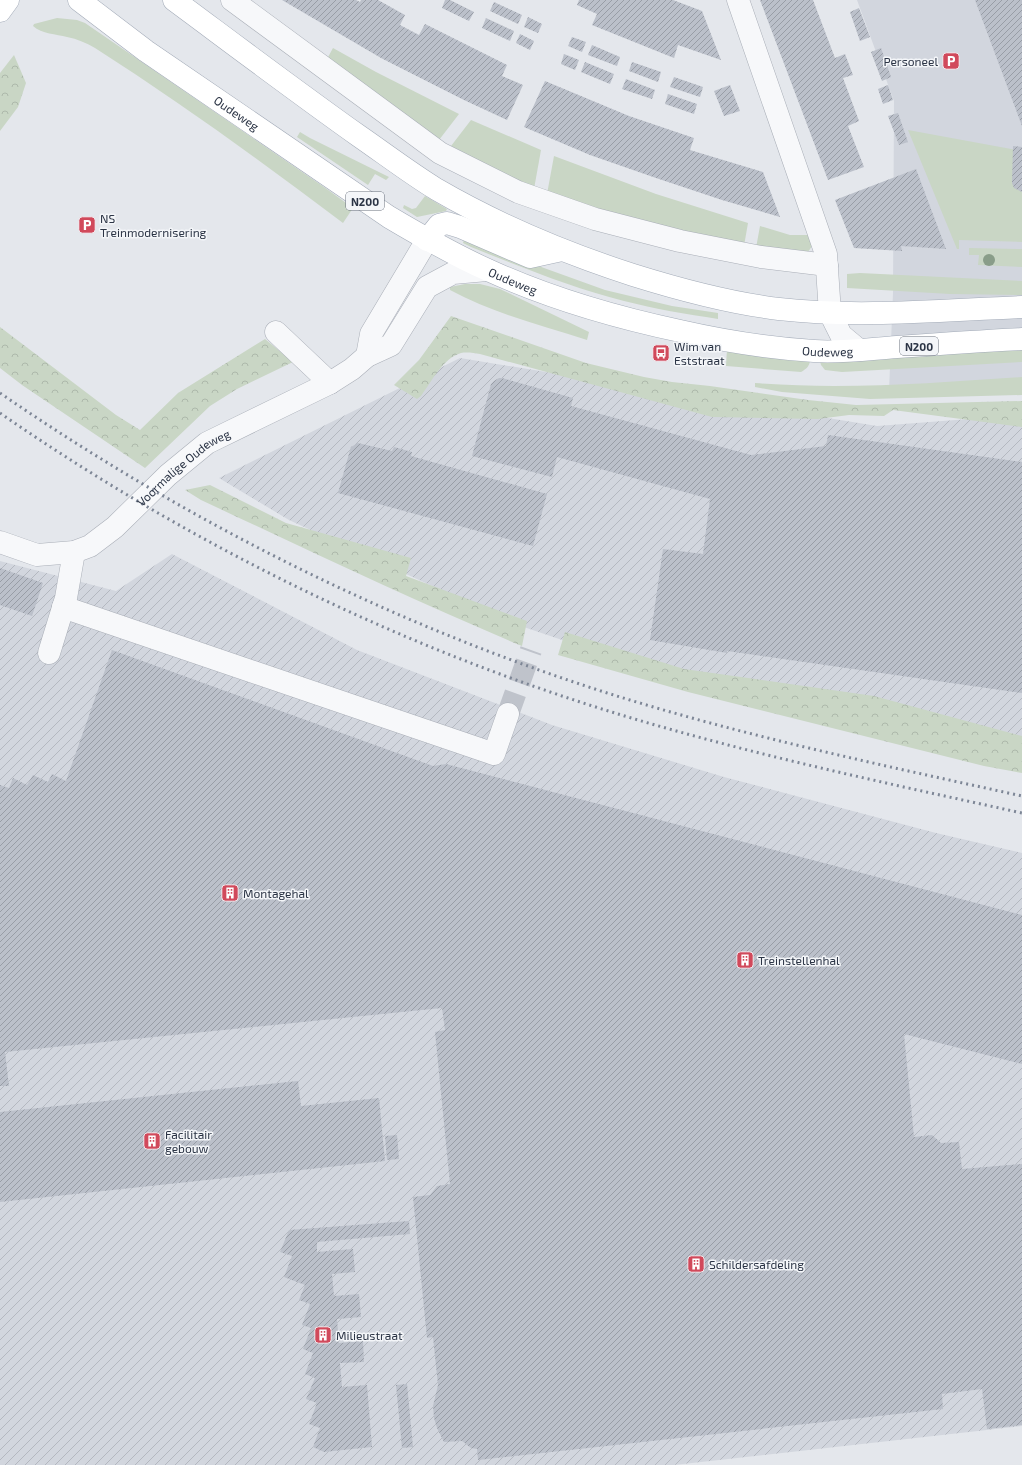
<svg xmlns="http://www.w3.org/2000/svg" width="1022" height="1465" font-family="'Exo 2',sans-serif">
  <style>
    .built { fill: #d2d6de }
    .industrial { fill: url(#industrial-furrows) }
    .green { fill: #c9d6c5 }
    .forest { fill: url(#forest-crowns) }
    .building { fill: url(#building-hatch) }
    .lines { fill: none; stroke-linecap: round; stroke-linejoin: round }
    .minor-tunnel { stroke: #bfc3cb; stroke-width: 22; stroke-dasharray: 22 11; stroke-linecap: butt }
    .minor-casing { stroke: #a9aeb7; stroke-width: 23 }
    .major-casing { stroke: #a3abb8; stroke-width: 23 }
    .minor { stroke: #f7f8fa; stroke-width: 22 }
    .major { stroke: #fff; stroke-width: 22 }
    .rail { stroke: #7d8696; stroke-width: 3; stroke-dasharray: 2 4; stroke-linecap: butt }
    .tree { fill: #899d89 }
    .labels { text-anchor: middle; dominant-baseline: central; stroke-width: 3; stroke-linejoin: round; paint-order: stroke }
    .shield { fill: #f4f6f9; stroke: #676e7b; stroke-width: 1 }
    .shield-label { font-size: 11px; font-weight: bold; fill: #2b3445 }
    .poi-label { font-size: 12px; fill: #2b3445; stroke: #f4f6f9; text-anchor: start }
    .street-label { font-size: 12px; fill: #2b3445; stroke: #f4f6f9 }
  </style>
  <defs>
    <pattern id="industrial-furrows" width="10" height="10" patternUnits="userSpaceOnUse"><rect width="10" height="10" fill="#d2d6de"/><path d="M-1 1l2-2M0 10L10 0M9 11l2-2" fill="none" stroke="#b4b8c0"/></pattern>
    <pattern id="forest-crowns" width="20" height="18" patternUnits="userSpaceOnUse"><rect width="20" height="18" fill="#c9d6c5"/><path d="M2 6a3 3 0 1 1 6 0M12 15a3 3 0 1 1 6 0" fill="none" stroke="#adb8ab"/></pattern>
    <pattern id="building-hatch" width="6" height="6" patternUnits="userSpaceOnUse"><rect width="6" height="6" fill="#bbc0ca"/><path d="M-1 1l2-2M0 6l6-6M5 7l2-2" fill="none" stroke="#989da6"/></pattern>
  </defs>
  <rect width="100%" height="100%" fill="#e4e7ec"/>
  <polygon class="built" points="857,0 1022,0 1022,388 889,391 893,293 894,101"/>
  <g class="industrial">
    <polygon points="460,358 877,426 1022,415 1022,755 680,680 512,623 289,520 219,478"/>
    <polygon points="172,554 357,650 552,725 724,777 936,833 1022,853 1022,1426 674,1465 0,1465 0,561 116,591"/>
  </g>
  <g class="green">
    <path d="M57,18L77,20L85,23L324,187L353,208L343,223C262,162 181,103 95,48C87,43 77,39 67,37C56,34 42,34 33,26L34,24Z"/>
    <polygon points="333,48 376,72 459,114 439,140 327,59"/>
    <polygon points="471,120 541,150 534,189 451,146"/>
    <polygon points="908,130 1022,151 1022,242 959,240 959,249 957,249"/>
    <polygon points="300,132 310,138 389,177 386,180 375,174 368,185 297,137"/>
    <polygon points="554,156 656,194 748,223 744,246 664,231 547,194"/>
    <polygon points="425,196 447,209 446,211 417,217 403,208 404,205 412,209 416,208"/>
    <polygon points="760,226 790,235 810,235 812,246 808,252 756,248"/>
    <path d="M464,239L478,241L544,268L605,290L672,306L718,313V319C686,314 655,309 624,301C572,288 521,267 471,247L463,243Z"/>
    <polygon points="969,248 1022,249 1022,267 978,265 979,255 969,255"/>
    <polygon points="860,273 1022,281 1022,295 950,294 847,288 847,274"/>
    <path d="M465,284H480L500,289L589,332L587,340C541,325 492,313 450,290V287Z"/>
    <polygon points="1022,344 1022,362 842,372 825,370 821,365 820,361"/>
    <path d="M727,349L810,361C809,367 806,369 801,372L726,366Z"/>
    <path d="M1022,377V395L870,399L782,392L755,387V383C844,390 933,383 1022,377Z"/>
  </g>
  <g class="forest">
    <polygon points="14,55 26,83 18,107 0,131 0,73"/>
    <path d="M451,316L586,363L644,377L672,382L710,386L808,400L856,405L1022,401V427L893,410L884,416L849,415L818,419L712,417L480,354C474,353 467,352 461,353C443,358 432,381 421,396L417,399L394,385L419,360Z"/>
    <polygon points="0,327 116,415 140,430 178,393 265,339 293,362 237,389 210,406 145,468 22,385 0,368"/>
    <path d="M210,485L286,523L411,558L406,576L527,621L522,646C414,601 308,550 201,500L185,490Z"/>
    <polygon points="565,632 684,669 874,696 1022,736 1022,773 984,766 688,692 558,655"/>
  </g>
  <g class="building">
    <polygon points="282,0 356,0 360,2 361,0 378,0 405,15 400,25 419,35 425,24 507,65 502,76 523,85 507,120 464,100 381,58"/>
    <polygon points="445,0 450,0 474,12 469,21 442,8"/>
    <polygon points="579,0 673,0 702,11 721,60 678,45 674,58 592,25 597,14 577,5"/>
    <polygon points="760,0 813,0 835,58 845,54 853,75 843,78 859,121 848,126 864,167 828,180"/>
    <polygon points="975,0 1022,0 1022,126"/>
    <polygon points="494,2 522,15 518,24 490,11"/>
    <polygon points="859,8 870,37 860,41 850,12"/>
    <polygon points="528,17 542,24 538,33 524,27"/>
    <polygon points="486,18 514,31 510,41 482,28"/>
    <polygon points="520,34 534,41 530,50 516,43"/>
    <polygon points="572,37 586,42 582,52 568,46"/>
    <polygon points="592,45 620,57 617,66 588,55"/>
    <polygon points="881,48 891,77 882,81 871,52"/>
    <polygon points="564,54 579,60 575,70 561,64"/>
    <polygon points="585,62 614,74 610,84 581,72"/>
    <polygon points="632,62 661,72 658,82 629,71"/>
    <polygon points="674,77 703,87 700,97 670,87"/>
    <polygon points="626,79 655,90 652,99 622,89"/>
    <polygon points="545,81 629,116 694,138 690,150 763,172 780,217 722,200 656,178 590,155 524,127"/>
    <polygon points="730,85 740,111 724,116 714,91"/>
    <polygon points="888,85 893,100 883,104 878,89"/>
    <polygon points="668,94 697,104 694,114 665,104"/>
    <polygon points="898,113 908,142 899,145 888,116"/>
    <polygon points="1013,146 1022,147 1022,192 1014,188 1012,183"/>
    <polygon points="916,169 946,249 901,246 902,251 854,248 835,200"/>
    <polygon points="499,378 502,378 573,398 571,406 751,455 826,446 828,435 1022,462 1022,693 727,651 727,653 650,640 663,549 703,554 710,499 557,457 552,477 472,456 491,384 494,381"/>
    <polygon points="358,443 392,451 394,447 412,452 411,456 547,494 533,546 338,493 350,450 351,447"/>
    <polygon points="0,568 43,583 32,616 0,605"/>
    <polygon points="112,650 433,766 446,764 1022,915 1022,1064 904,1034 914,1137 932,1135 941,1143 959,1142 962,1169 1022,1164 1022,1425 987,1429 982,1389 942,1394 943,1409 478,1460 477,1449 471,1448 462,1441 444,1442 437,1428 434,1418 433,1406 438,1385 433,1337 427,1338 413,1197 430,1195 437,1186 450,1184 435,1032 445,1030 442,1008 5,1052 9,1086 0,1086 0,785 9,788 13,778 27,785 33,775 48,782 52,774 66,781"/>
    <polygon points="298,1081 301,1106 379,1098 385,1161 0,1202 0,1112"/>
    <polygon points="397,1135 399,1159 387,1160 385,1136"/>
    <polygon points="409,1221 410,1234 317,1242 317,1252 353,1249 355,1272 332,1274 334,1296 359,1294 361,1317 337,1319 339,1343 363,1341 364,1362 340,1363 342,1387 367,1385 372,1447 324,1452 313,1447 320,1428 309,1424 317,1403 306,1399 315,1378 305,1374 313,1353 303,1349 311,1328 302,1325 310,1304 299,1300 305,1285 284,1277 292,1256 280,1252 289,1230"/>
    <polygon points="407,1384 413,1447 402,1448 396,1385"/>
  </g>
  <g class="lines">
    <polyline class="minor-tunnel" points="508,714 531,650"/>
    <defs>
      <g id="minor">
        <polyline points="232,0 440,153 518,192 595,219 680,241 761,257 827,265"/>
        <polyline points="738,0 826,254 830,313 841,335 859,350"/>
        <polyline points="276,332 330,383"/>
        <polyline points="367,356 371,334 427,240"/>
        <path id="s1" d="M0,542L37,555L74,552L90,546L115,527L168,475L207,443L330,383L352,369L367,356L391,345L427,287L453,273L487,270"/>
        <polyline points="63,607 494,754 508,714"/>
        <polyline points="49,653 66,598 74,552"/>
      </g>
      <g id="major">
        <path id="s2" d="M79,0L146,51L389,217C421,236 454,255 488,270C549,298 614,317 680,331C724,341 768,348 814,351C841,353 869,349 897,347C938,344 980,341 1022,339"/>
        <path d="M174,0C236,46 297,92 359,136C385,154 410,173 436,189C498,225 565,253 633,275C681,290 729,303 779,309C858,318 943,310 1022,307"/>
        <polyline points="0,11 8,0"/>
        <polyline points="427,240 439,225 447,223 460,227 530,257 562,250"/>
      </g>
    </defs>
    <use href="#minor" class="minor-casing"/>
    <use href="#major" class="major-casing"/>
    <use href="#minor" class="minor"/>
    <use href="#major" class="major"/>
    <g class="rail">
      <path d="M0,393C185,520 387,622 601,691C739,735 881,765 1022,796"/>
      <path d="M0,413C191,545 405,650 628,717C758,756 890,784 1022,813"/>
    </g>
  </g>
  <circle class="tree" cx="989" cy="260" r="6"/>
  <defs>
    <symbol id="parking-square" viewBox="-11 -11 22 22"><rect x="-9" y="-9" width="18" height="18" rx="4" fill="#d1495b" stroke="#f4f6f9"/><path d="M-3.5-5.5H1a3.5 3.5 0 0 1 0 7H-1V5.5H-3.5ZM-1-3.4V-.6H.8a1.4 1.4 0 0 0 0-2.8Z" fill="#fff"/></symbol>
    <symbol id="bus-square" viewBox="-11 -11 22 22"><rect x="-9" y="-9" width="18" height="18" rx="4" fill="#d1495b" stroke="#f4f6f9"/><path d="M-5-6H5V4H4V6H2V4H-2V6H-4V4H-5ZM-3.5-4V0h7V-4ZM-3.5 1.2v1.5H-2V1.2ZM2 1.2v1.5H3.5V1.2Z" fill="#fff"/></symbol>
    <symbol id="building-square" viewBox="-11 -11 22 22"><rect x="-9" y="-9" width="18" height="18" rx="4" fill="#d1495b" stroke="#f4f6f9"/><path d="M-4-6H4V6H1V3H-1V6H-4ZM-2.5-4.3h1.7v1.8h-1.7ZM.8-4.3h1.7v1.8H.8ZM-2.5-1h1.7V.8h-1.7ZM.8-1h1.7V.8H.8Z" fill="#fff"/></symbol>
  </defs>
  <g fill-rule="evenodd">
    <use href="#parking-square" x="941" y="51" width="20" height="20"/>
    <use href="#parking-square" x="77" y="215" width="20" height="20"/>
    <use href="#bus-square" x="651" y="343" width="20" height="20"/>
    <use href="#building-square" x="220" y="883" width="20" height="20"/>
    <use href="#building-square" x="735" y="950" width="20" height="20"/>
    <use href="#building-square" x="142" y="1131" width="20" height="20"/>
    <use href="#building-square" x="686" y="1254" width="20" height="20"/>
    <use href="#building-square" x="313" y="1325" width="20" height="20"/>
  </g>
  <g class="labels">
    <g class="shield">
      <rect x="346" y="192" width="38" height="18" rx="3"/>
      <rect x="900" y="337" width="38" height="18" rx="3"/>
    </g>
    <g class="shield-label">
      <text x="365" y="201">N200</text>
      <text x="919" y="346">N200</text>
    </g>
    <g class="poi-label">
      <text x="938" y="61" text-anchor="end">Personeel</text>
      <text x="100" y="218">NS<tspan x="100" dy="14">Treinmodernisering</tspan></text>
      <text x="674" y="346">Wim van<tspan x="674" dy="14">Eststraat</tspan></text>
      <text x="243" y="893">Montagehal</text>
      <text x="758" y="960">Treinstellenhal</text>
      <text x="165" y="1134">Facilitair<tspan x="165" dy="14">gebouw</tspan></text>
      <text x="709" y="1264">Schildersafdeling</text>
      <text x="336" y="1335">Milieustraat</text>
    </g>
    <g class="street-label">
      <text stroke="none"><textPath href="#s2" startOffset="194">Oudeweg</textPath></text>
      <text stroke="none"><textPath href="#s2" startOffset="518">Oudeweg</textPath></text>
      <text stroke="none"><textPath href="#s2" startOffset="842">Oudeweg</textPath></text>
      <text stroke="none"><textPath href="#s1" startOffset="216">Voormalige Oudeweg</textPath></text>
    </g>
  </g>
</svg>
